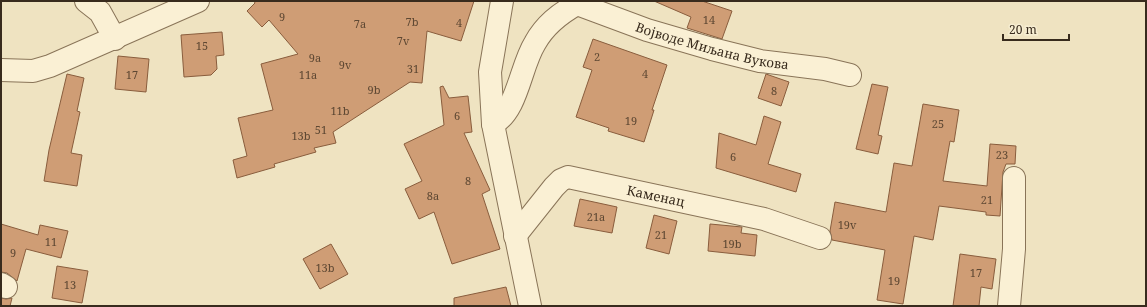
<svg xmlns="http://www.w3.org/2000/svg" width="1147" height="307" font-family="'Noto Serif',serif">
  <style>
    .building { fill: #cf9d75; stroke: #895d3d }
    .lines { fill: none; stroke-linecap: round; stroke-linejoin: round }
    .minor-casing { stroke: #897458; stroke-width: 24 }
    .minor { stroke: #faf0d4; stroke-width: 22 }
    .labels { text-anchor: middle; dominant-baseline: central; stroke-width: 3; stroke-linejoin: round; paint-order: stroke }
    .number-label { font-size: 11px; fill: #5e4833 }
    .street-label { font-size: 13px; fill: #382b1d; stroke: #f6edd1 }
  </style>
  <rect width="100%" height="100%" fill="#efe3c1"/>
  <g class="building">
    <polygon points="254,1 474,1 461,41 427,31 422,83 410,82 333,132 336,143 314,148 316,152 274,164 275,167 237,178 233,160 247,156 238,118 273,110 261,64 298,54 269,20 262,27 247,11 255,3"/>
    <polygon points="654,1 702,1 732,11 722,39 687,28 691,17"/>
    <polygon points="222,32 224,55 216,56 217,69 211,75 184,77 181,35"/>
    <polygon points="593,39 667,65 652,110 654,110 644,142 608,131 609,128 576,117 592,70 583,67"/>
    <polygon points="118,56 149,59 146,92 115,89"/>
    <polygon points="67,74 84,78 77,111 80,112 71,153 82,155 77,186 44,181 49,150"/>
    <polygon points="766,74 789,82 781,106 758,98"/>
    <polygon points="872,84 888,87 878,135 882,136 878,154 856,149"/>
    <polygon points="443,86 449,98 468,96 472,132 464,133 490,190 482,194 500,249 452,264 434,212 419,219 405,189 422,181 404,144 444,125 440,87"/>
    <polygon points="923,104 959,110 954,142 950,141 943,181 987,186 990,144 1016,146 1015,164 1006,164 1003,172 1000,216 986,215 986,212 939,206 933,240 914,236 903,304 877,300 885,250 832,240 830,231 835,202 886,212 894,163 912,166"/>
    <polygon points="764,116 781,122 768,164 801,174 796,192 716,168 719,133 756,145"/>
    <polygon points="580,199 617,207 612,233 574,226"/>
    <polygon points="654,215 677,221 669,254 646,248"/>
    <polygon points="1,224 38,235 40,225 68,231 61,258 26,249 17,281 7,273 1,272"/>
    <polygon points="710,224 742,227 741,233 757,235 755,256 708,251"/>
    <polygon points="331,244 348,274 320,289 303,259"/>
    <polygon points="960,254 996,259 992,289 981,287 979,306 953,306"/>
    <polygon points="57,266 88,271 82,303 52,298"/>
    <polygon points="506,287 511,306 454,306 454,298"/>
    <polygon points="1,298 6,299 12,298 10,306 1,306"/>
  </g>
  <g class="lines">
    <defs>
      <g id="minor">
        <polyline points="86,1 100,12 115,39"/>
        <polyline points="502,1 490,72 493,124 530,306"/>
        <path id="s1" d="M577,4L647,30L712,49L760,61L825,69L850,75"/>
        <polyline points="1,70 33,71 50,66 198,1"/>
        <path d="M493,124C518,110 520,67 535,43C545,25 559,14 577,4L578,1"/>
        <path id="s2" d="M515,236L554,187L561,180L568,177L764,219L820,238"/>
        <polyline points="1,284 6,287"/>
        <polyline points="1009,306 1014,249 1014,178"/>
      </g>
    </defs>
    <use href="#minor" class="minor-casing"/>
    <use href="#minor" class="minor"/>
  </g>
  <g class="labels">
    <g class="number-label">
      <text x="282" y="16">9</text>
      <text x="709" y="19">14</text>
      <text x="412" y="21">7b</text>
      <text x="459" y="22">4</text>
      <text x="360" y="23">7a</text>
      <text x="403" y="40">7v</text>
      <text x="202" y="45">15</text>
      <text x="597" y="56">2</text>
      <text x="315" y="57">9a</text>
      <text x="345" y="64">9v</text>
      <text x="413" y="68">31</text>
      <text x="645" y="73">4</text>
      <text x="132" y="74">17</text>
      <text x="308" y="74">11a</text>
      <text x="374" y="89">9b</text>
      <text x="774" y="90">8</text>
      <text x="340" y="110">11b</text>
      <text x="457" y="115">6</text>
      <text x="631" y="120">19</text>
      <text x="938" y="123">25</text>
      <text x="321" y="129">51</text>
      <text x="301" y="135">13b</text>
      <text x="1002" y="154">23</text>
      <text x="733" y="156">6</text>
      <text x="468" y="180">8</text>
      <text x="433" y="195">8a</text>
      <text x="987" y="199">21</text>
      <text x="596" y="216">21a</text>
      <text x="847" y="224">19v</text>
      <text x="661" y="234">21</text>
      <text x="51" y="241">11</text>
      <text x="732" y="243">19b</text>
      <text x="13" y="252">9</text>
      <text x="325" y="267">13b</text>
      <text x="976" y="272">17</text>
      <text x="894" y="280">19</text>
      <text x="70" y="284">13</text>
    </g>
    <g class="street-label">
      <text stroke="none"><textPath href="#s1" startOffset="142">Војводе Миљана Вукова</textPath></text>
      <text stroke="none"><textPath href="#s2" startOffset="170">Каменац</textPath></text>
    </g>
  </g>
  <rect width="1147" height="307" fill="none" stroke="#382b1d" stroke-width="4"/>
  <path d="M1003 34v6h66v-6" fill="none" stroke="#382b1d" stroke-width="2"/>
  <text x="1009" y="34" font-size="12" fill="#382b1d" stroke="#f6edd1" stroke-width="3" paint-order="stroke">20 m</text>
</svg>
